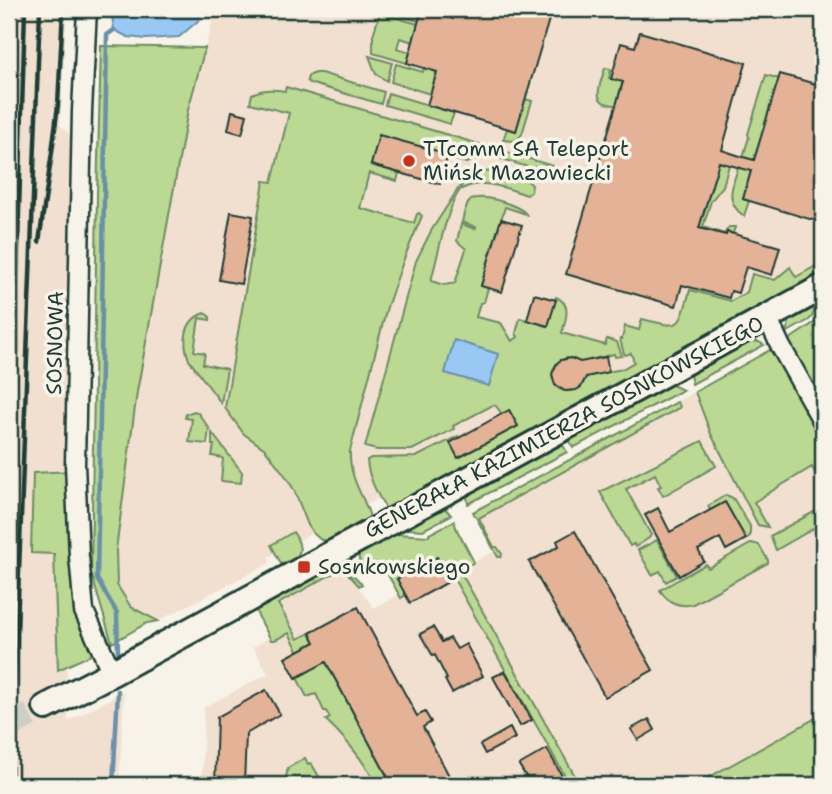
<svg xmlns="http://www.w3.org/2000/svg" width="832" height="794" font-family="'Shantell Sans',sans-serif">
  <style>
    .built { fill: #f1e0d0 }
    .green { fill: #bbd992; stroke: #6d8b63; stroke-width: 2; fill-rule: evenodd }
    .water { fill: #9ac8f5; stroke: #6990a8; stroke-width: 2 }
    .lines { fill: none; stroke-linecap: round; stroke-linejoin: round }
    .stream { stroke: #6990a8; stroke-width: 4.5 }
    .building { fill: #e4b297; stroke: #1f3d34; stroke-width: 2 }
    .secondary-tunnel { stroke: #cccfc4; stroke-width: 24; stroke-dasharray: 24 12; stroke-linecap: butt }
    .street-casing { stroke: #1f3d34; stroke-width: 23 }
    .secondary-casing { stroke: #1f3d34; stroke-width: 30 }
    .street { stroke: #f7f3e8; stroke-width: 18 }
    .secondary { stroke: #f7f3e8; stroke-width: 24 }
    .rail { stroke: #1f3d34; stroke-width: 4.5 }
    .poi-dot { fill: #c8321e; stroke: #f7f3e8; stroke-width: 2.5 }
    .labels { text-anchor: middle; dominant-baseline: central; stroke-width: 7; stroke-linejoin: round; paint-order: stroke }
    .poi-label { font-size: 21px; fill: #1f3d34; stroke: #f7f3e8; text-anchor: start }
    .street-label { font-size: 21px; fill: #1f3d34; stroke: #f7f3e8 }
  </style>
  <rect width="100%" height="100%" fill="#f7f3e8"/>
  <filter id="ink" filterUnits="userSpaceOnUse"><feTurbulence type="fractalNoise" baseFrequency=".0143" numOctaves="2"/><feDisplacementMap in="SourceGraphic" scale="14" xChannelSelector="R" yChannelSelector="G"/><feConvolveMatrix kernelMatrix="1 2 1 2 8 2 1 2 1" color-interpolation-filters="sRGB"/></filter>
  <g filter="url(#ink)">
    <g class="built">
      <polygon points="9,9 67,9 60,125 76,140 67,670 68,721 124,692 119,785 9,785"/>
      <polygon points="216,9 823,9 823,264 393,497 385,495 313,533 268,557 270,563 158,621 131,607 117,585 116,550 137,392 188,110"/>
      <polygon points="758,357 823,460 823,746 750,785 202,785 204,707 268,674 253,647 269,638 275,640 293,630 278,603 344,568 374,608 399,595 383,566 369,568 365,562 452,574 494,551 474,512"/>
    </g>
    <g class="green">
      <polygon points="376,9 456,9 443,50 419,21"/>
      <polygon points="380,13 418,24 413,42 400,38 397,48 410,52 407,63 373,53 373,35"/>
      <polygon points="101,46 205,48 188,110 137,392 116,550 117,585 131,607 158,621 147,623 112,643 91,573 97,196"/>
      <polygon points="428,53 441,56 430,94 391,82 396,64 423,72"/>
      <polygon points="369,56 392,63 387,81 376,74"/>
      <path d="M628,63L616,105C589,104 600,86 605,68L611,69L609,78L617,80Z"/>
      <polygon points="315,73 321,73 384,92 381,104 309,83 307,81 308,76"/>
      <polygon points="766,75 779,79 754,160 743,157 749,137 748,134"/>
      <path d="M286,87L553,166L555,171L537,167L531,168L496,157L486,156L466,163L379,136L371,165L399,173L397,181L369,173L360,208L414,223L417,214L419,213L422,216L405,256L387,307L350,451C349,469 356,485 364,501C367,510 371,514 370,523L336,540H321L313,533L308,525L294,490L287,478L265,449L244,434L225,408L264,181L272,182L289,113L250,103L252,94C262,89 274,89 285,91Z"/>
      <polygon points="388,93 454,113 450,124 385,105"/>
      <polygon points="525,99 532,101 522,134 518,139 514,141 503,140 507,129 516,131"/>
      <polygon points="719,162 729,165 723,186 711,201 703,227 724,234 729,227 735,227 733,233 727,232 726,235 699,228"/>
      <path d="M738,168L751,171L743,199L749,201L744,216C724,202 732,187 738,168Z"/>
      <path d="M490,171L528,181L532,185L531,192L527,195C505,188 484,178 462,189L460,187L476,174Z"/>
      <path d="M458,189L460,190C446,209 438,256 431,281L444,285L455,283L466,249L457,241L461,224L475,229L476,227L462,222C464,214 465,205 471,200C482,193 519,205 526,214L505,207L481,285L488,288L484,302L480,303L476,317L501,323L512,341L518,337L516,333L520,318L548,326L556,297C573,304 565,321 562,333L605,345L607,339L617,342L622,356L615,357L614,354L590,360L593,375L622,369L634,362L631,353L626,355L624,354L620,339H622L625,326L639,330L642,319C682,329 679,329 690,290L731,301L747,292L752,274L775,280L790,267L796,277L823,262V278L389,513C379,498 368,478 367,460L371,458L416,457L458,436L460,437L450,443L459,458L517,426L510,411L502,414L496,406L493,405L453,426L454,429L412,450H377L365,447L416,261L431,231ZM566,358C580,358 582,366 586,377C582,390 571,394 559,389C548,378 551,364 566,358Z"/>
      <polygon points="818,303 812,317 809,320 786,333 791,316"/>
      <polygon points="823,306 823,409 787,341 818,320"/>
      <path d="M205,313L210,317V320L199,318L194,351L205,353L203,364L227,369L221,403L189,360C182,342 184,319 205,313Z"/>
      <polygon points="749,341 759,342 764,345 692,384 690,375 690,367"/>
      <polygon points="770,350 773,353 823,443 823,489 812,467 754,502 768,527 758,525 711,434 695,392"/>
      <polygon points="668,379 672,385 683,390 573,448 568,438"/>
      <polygon points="677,402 680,406 679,408 479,518 494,547 497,547 502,554 501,557 498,557 473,512"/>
      <polygon points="194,411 198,413 209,428 207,444 189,442 192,419 185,418 186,414"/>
      <polygon points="212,433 242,472 241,483 221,481 223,458 212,456 214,445 212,445"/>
      <polygon points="702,441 716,466 663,496 658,487 661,486 655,474 626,489 651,535 649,538 635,547 634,544 630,546 600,492"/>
      <polygon points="561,442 567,452 468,504 467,497 468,491"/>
      <polygon points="71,471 78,612 93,654 58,670 54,554 31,553 33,473"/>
      <polygon points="726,495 733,498 750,526 750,536 746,539 725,502 710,510 708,506"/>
      <polygon points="444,507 451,515 423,530 394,528"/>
      <polygon points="823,507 823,523 776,550 770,536"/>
      <polygon points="454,521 457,530 474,562 460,571 580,785 570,785 454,579 450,581 397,579 406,595 401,598 383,566 364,569 360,563 358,555 397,534 429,536 429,534"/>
      <path d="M293,532C306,550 299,557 284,569L271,545Z"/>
      <polygon points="657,540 677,576 666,582 660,571 652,575 638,550"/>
      <path d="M752,543L759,545L768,560V563L693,604C679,608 667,602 660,590L706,564L708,568Z"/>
      <path d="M342,563L362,584L359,586L343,568L278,604L298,639L310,633L392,785H377C364,761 346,739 326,720L330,718L326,711H324L316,694L307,697L297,678L309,671L289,633L275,640H271L257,614L256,609Z"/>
      <polygon points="823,714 823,785 695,785"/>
      <polygon points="305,758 308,764 311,763 324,785 291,785 286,777 288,768"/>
    </g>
    <g class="water">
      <polygon points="111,9 203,9 198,21 179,37 146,39 128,37 114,30"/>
      <polygon points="454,340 498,354 489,386 445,373"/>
    </g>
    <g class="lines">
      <g class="stream">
        <polyline points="114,30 107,35 97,579 117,613 118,655"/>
        <polyline points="113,785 118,691"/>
      </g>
    </g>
    <g class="building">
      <polygon points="422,9 453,19 456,9 525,9 550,16 516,131 427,105 437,72 407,63"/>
      <polygon points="640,32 746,63 722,150 743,157 754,160 780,74 823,86 823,217 816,221 743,199 751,171 719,162 699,228 726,235 727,232 780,247 772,275 746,267 738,293 731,291 729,298 682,285 676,306 566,274 623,82 611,79 621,43 635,47"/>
      <polygon points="232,111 247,115 242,134 228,130"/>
      <polygon points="379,135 448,154 440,184 371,165"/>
      <polygon points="231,212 253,216 241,284 219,280"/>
      <polygon points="501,219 522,225 502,292 481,286"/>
      <polygon points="534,294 556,300 548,326 527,320"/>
      <polygon points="606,357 609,372 586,377 581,387 576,390 565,391 555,385 552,374 557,363 561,360 571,358 580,362"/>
      <polygon points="509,410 518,426 458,458 450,443"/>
      <polygon points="725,502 746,539 726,550 720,538 698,550 704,561 679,576 645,515 658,508 670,532"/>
      <polygon points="575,531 653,670 605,697 529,562 559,546 557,541"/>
      <polygon points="437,557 450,581 410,603 397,579"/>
      <polygon points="358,607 417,716 425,712 431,722 423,727 454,785 392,785 326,662 296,678 285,658 315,642 310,633"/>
      <polygon points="433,627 442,642 450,638 457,649 466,644 483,676 452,693 445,680 447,679 435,655 433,656 420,634"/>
      <polygon points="505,671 532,720 520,726 493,677"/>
      <polygon points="266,690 280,714 246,734 244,785 215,785 217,717"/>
      <polygon points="649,719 655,730 638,740 631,729"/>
      <polygon points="510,728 515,738 485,754 480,745"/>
      <polygon points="547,749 567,785 531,785 519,765"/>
    </g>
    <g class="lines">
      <polyline class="secondary-tunnel" points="9,726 46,707"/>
      <defs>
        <g id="street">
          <polyline points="87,9 82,111 75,464 79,556 84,611 112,673"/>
          <polyline points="767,317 781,347 823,422"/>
        </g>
        <polyline id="secondary" points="46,707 112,673 823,287"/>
      </defs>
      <use href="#street" class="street-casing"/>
      <use href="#secondary" class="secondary-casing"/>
      <use href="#street" class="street"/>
      <use href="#secondary" class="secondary"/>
      <g class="rail">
        <polyline points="39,242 52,152 58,105 63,9"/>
        <polyline points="17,352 17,279 25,9"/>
        <polyline points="11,785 40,9"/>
      </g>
    </g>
  </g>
  <g class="poi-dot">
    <circle cx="409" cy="161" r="7"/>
    <rect x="297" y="560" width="14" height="14" rx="3.5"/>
  </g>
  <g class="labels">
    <g class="poi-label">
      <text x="423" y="149">TTcomm SA Teleport<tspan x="423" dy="24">Mińsk Mazowiecki</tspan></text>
      <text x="318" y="567">Sosnkowskiego</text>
    </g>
    <g class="street-label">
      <text transform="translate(55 343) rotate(-89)">SOSNOWA</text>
      <text transform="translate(564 427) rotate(-28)">GENERAŁA KAZIMIERZA SOSNKOWSKIEGO</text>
    </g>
  </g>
  <rect width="832" height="794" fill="none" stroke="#f7f3e8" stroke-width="35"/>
  <rect x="18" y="18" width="797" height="759" fill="none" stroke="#1f3d34" stroke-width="2.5" filter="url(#ink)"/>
</svg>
